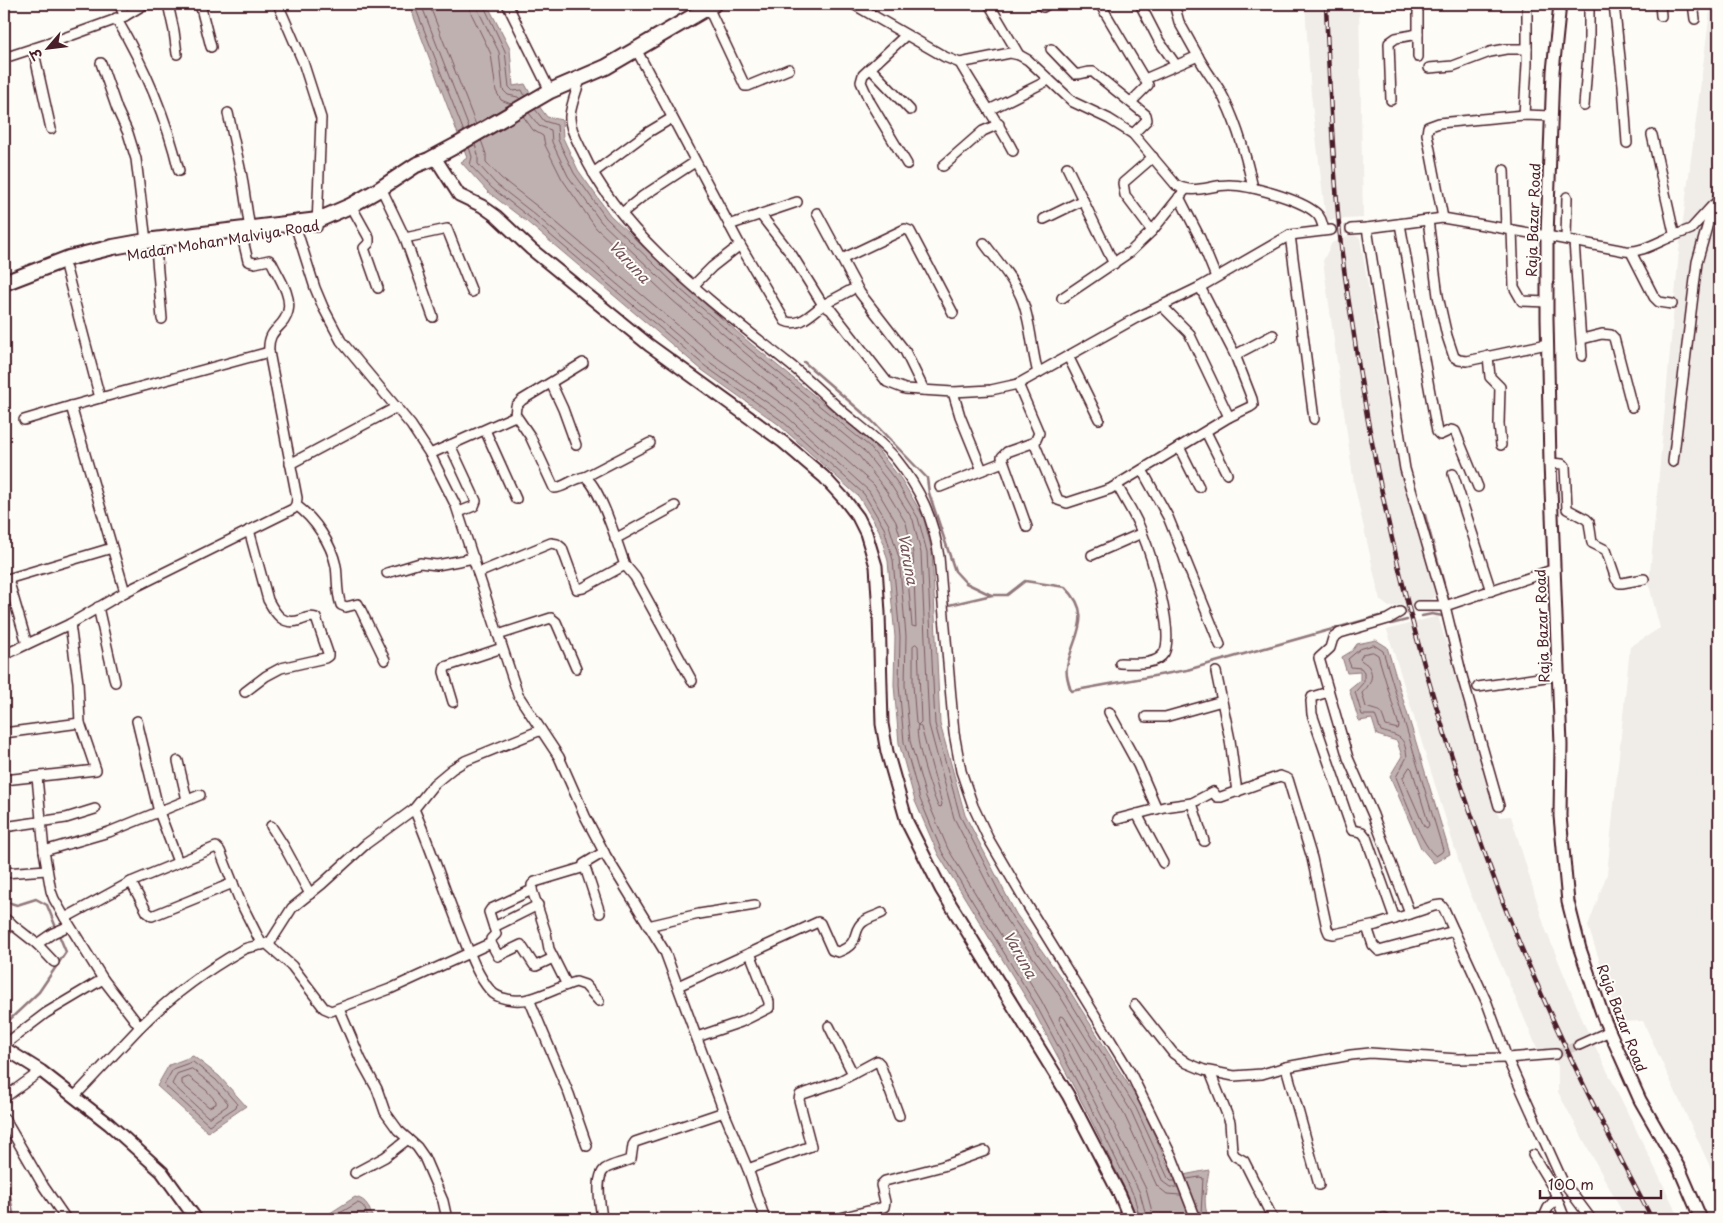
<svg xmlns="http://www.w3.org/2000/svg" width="1723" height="1223" font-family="'Playpen Sans','Playpen Sans Deva',sans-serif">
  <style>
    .built { fill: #f0ece8 }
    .water { fill: #c0b1b1; stroke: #91777b }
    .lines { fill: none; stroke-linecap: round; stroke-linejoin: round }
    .shore { stroke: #795961; stroke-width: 1 }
    .stream { stroke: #91777b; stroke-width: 2.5 }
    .minor-tunnel { stroke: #d9d0ce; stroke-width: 9; stroke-dasharray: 9 4.5; stroke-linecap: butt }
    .minor-casing { stroke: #4a1f2b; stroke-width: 12 }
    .tertiary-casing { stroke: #4a1f2b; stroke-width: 15 }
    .trunk-casing { stroke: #4a1f2b; stroke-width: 18 }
    .minor { stroke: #fdfcf7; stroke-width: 9 }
    .tertiary { stroke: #fdfcf7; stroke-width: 11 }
    .trunk { stroke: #fdfcf7; stroke-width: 14 }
    .rail-casing { stroke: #4a1f2b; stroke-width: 4.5 }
    .rail { stroke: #fdfcf7; stroke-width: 2.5; stroke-dasharray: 8; stroke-linecap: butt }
    .labels { text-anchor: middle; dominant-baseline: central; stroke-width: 4; stroke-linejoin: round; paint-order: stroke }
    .street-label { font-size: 14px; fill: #4a1f2b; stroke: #fdfcf7 }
    .water-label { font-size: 15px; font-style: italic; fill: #73525a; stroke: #fdfcf7 }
  </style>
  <rect width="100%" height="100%" fill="#fdfcf7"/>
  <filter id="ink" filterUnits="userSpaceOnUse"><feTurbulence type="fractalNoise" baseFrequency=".02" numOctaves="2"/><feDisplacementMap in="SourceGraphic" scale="10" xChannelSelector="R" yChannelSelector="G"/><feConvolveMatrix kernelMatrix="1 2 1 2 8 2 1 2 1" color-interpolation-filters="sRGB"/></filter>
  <g filter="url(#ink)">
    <g class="built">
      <polygon points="1305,4 1359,4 1363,218 1326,220 1311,94"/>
      <polygon points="1711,4 1719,4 1719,1186 1643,1021 1620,1022 1588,926 1607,874 1630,647 1660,628 1649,585 1679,252"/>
      <polygon points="1352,234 1360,238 1396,454 1436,591 1433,599 1389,607 1380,600 1354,483 1323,261 1332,243"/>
      <polygon points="1438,616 1499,817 1511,816 1545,928 1585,1026 1680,1219 1626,1219 1558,1092 1558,1066 1552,1054 1538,1050 1465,881 1387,630"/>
    </g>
    <g class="water">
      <path d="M409,4H487L510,49L513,86L525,84L531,95L547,117L562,120L563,138L578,170L610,215L683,285L751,344L872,443L901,479L923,516L932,551L940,724L965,815L1016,914L1064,982L1141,1105L1173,1177L1209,1170C1207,1184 1201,1207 1210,1219H1136L1129,1197L1085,1108L1031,1006L938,854L915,801L899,743L894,685L895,637L888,561L879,530L859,497L778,424L702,370L526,221L488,192L461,162L467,158Z"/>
      <polygon points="1376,640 1387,647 1450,854 1434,863 1421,848 1390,776 1402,756 1397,741 1377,735 1372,719 1359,721 1349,689 1360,680 1360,672 1347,673 1342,657 1352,651 1357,644"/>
      <polygon points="193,1056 219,1076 246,1106 208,1132 157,1086 169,1065"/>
      <path d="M355,1197C368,1200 369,1208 373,1219H321Z"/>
    </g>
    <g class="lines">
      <g class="shore">
        <polyline points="414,4 464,132"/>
        <polyline points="421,4 469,128"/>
        <polyline points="429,4 476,125"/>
        <polyline points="469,4 471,13 491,54 496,91 501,100 511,104"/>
        <polyline points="477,4 478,10 499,52 503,90 508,95 518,97 520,99"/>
        <polyline points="483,4 505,51 509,87 513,91 522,90 525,96"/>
        <polyline points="535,109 544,121 557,125 558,140 574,173 606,218 680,289 748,348 869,446 896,481 918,518 927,552 935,724 960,816 1012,917 1060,985 1136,1108 1168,1178 1171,1181 1175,1181"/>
        <polyline points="529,113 539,126 551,130 552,142 568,176 601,222 676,293 744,352 864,451 891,485 913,520 921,553 929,725 954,818 1006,920 1055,988 1131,1111 1163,1182 1170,1187 1178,1187"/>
        <polyline points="481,140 486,154 486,162 501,178 538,207 713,355 789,409 874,485 896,522 906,556 912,626 916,627 913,553 906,523 885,489 859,456 739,358 671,299 596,228 562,179 545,145 543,136 533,130 523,116"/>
        <polyline points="475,144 478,155 478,164 496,184 533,213 708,361 785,415 869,491 889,525 899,558 906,636 905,685 910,741 926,797 948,849 1041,1000 1095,1103 1140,1193 1147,1219"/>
        <polyline points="469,147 472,157 470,165 492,188 529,217 705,366 781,420 864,494 884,528 893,560 900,637 899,685 904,742 920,799 942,852 1035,1003 1090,1106 1134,1196 1140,1219"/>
        <polygon points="916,644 918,646 921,722 918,725 916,723 913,685 913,646"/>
        <path d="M1374,645L1383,651L1443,850L1442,852L1436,856C1423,849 1403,794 1396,777L1407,757C1404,735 1400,737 1381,731L1375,715H1362L1355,692L1364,682V672L1361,668L1351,667L1348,659L1360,649Z"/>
        <path d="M1373,652L1378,655L1399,726L1398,729L1386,726C1380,707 1381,713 1366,707L1362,693C1369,686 1375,677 1369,667C1367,663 1362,662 1360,659L1363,654Z"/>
        <path d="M918,725L921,727L942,804L941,807L938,806C932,793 913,737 918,725Z"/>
        <polygon points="1410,767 1412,769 1429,825 1427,828 1424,826 1403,778"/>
        <polygon points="193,1062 216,1080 237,1104 236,1107 209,1125 164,1085 173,1069"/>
        <polygon points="192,1069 212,1085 228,1103 227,1106 210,1117 208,1117 172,1084 177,1074"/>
        <polygon points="189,1077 206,1090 216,1101 216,1104 209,1107 182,1084 182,1080"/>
        <polyline points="1187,1179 1200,1177 1203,1178 1201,1214 1204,1219"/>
        <path d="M330,1219L357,1203C365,1204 366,1212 368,1219"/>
        <polyline points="1154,1219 1146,1189 1102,1100 1059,1019 1060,1016 1064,1017 1124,1114 1157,1186 1167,1194 1180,1195"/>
      </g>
      <g class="stream">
        <polyline points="804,362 872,421 927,478 929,493 955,571 966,583 991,595"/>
        <polyline points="1425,515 1448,598"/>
        <path d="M949,605L992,595H1007L1025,581L1065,587C1095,616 1073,635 1067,667C1065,674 1069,684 1071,691L1187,670L1379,616"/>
        <polyline points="1422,616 1432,614 1443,616"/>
        <polyline points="1391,624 1407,620"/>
        <polyline points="4,901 17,905 36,899 47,905 55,925"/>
        <polyline points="4,1025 39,992 66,952 59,935"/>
        <polyline points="4,1161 14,1219"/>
      </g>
      <g class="minor-tunnel">
        <polyline points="1331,230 1351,229"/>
        <polyline points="1400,612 1418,606"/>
        <polyline points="1556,1054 1579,1045"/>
      </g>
      <defs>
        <g id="minor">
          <polyline points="119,4 125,16"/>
          <polyline points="168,4 174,31 177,54"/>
          <polyline points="200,4 211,47"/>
          <polyline points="278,4 303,62 321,118 317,227"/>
          <polyline points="507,4 550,91"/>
          <path d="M853,4L945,57L960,63L1010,53L1019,55L1028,60L1073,102L1109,119L1133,134L1176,185C1193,195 1210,185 1229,185C1249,185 1300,199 1316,213C1321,217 1322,223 1324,230"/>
          <polyline points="989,4 1019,55"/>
          <polyline points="1039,4 1043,7 1048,4"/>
          <polyline points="1100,4 1148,85 1131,102"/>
          <polyline points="1140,4 1159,41 1176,65"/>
          <polyline points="1418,4 1418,57"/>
          <polyline points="1614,4 1623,85 1627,143"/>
          <polyline points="1660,4 1661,16"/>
          <polyline points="1693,4 1695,19"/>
          <polyline points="708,7 745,86 748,86 789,69"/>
          <path d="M116,18C145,67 166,116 179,171"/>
          <polyline points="906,35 863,75 861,82 870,102 907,164"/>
          <polyline points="33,48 51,129"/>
          <path d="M636,49L740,245L785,321C799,328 812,313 823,305L831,310L887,382L905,389L953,392L991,390L1018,384L1136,318L1200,287L1290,235L1331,230"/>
          <path d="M1051,49L1075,74C1082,75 1086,71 1093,72L1146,115L1147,120L1133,134"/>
          <path d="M1198,56C1204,68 1212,78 1219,89C1236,119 1246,155 1253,188"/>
          <polyline points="4,58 53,42 125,16 145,4"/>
          <polyline points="101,63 117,109 128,133 136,159 146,241"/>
          <path d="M960,63C977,93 997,120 1013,151"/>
          <polyline points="870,68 910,110"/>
          <polyline points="1429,68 1453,66 1490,52 1506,49 1527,49"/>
          <path d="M580,79C577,91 571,104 570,116C569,127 577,141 582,151C620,236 717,306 788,363C807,378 824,395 842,411C858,425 882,442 896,459C921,490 933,518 939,557L954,733L961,771L973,806L988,838L1026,903L1130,1072L1172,1157L1196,1219"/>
          <polyline points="1145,79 1198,56 1179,22 1174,4"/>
          <polyline points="1391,100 1389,43 1396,38 1418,34"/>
          <polyline points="1584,106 1589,41 1589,4"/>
          <polyline points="989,110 1049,80"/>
          <polyline points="228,113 242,177 251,236"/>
          <polyline points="1524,115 1527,64 1527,10"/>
          <polyline points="943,166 983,131 999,124"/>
          <polyline points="1067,167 1114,264"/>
          <polyline points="1504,170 1506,229"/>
          <polyline points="593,173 647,133 672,118"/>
          <polyline points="384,194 405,238 433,317"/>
          <polyline points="1179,197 1200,238 1216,277"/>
          <polyline points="354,211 369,238 369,243 364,248 378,288"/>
          <polyline points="622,213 643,196 695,162"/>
          <polyline points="817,213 860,293 905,351 924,390"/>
          <polyline points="760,214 792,255 823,305 851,290"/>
          <polyline points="1443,218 1427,134 1428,127 1439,123 1524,115 1552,116"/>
          <polyline points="1044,219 1083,200"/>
          <polyline points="1428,220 1438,296 1447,336 1454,357 1459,360 1467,361 1547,344"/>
          <polyline points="1400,224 1437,432 1440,435 1451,430 1455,431 1478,487"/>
          <polyline points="729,225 797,202"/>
          <polyline points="1351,229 1367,228"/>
          <polyline points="1512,230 1514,287 1522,301 1547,302"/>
          <polyline points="297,231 315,288 323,307 341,341 411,425 430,454 456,506 518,695 559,757 585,816 606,856 665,952 724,1112 749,1172 765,1219"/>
          <polyline points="1152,231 1125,195 1123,183 1153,157"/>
          <polyline points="1290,235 1314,419"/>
          <polyline points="1673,236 1691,229 1713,205"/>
          <polyline points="405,238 447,229 472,292"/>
          <polyline points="1566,239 1567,197"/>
          <polyline points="1574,241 1582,356"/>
          <path d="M984,243C997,261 1013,278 1021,297C1031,320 1031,348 1038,373"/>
          <polyline points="156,248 162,319"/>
          <polyline points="1631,252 1654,297 1659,302 1672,304"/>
          <polyline points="842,259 905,229 910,231 953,313"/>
          <polyline points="66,269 100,398 71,406 125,592"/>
          <polyline points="694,285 712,267 740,245"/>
          <polyline points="1200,287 1235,355 1273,335"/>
          <polyline points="1062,298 1130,252 1152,231 1185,190"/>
          <polyline points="1582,339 1602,334 1611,335 1614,338 1632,407"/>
          <polyline points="1068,356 1099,419"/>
          <polyline points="1488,356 1490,377 1500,387 1499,424 1501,445"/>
          <polyline points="551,383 563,409 576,445"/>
          <polyline points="1018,384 1039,433 1035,442 1035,445 1058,500 1067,503 1110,489 1229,417 1189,333 1162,306"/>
          <polyline points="953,392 960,416 982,470"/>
          <polyline points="100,398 269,352"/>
          <polyline points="515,416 516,406 522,400 583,363"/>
          <polyline points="1229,417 1250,407 1253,405 1252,399 1235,355"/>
          <polyline points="24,420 71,406"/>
          <polyline points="485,430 516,499"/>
          <polyline points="1206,432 1227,474"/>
          <polyline points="450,445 476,501 474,506 459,512"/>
          <polyline points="1179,447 1199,487"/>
          <path d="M430,454L515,416L517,417L530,436L554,488C564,488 573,478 585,477C600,486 618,546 625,565"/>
          <polyline points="1673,462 1697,262 1709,220 1719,196"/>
          <polyline points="1550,463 1562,464 1565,466 1567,509 1586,519 1589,522 1592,543 1606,550 1616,579 1619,583 1622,583 1644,579"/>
          <polyline points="290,464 397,407"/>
          <polyline points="1142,470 1168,517 1220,645"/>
          <polyline points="1453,474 1491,591"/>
          <polyline points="585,477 650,443"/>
          <path d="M1117,485C1125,500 1136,516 1142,533C1151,554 1175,633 1164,653C1156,666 1133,663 1120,663"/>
          <polyline points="940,487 1003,462"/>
          <path d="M296,505C315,519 331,543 336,566C338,579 336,592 341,605L346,607L358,604L385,660"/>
          <polyline points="1027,527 1002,457 1007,452 1035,442"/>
          <polyline points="615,539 675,506"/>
          <polyline points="1092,555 1142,533"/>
          <polyline points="387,573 420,563 437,565 474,558"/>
          <polyline points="478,573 551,543 557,544 562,548 577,589 583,588 625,565 635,577 692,681"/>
          <polyline points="8,579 27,644"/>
          <polyline points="4,580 112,548"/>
          <polyline points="1418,606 1445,606 1555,569"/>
          <polyline points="98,607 115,682"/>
          <polyline points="1400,612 1388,619 1340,633 1333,638 1330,648 1319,658 1348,758 1373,815 1410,914 1434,906 1441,905 1444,909 1487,1003 1507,1058 1562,1180 1591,1219"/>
          <polyline points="498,635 551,618 556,622 576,668"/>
          <path d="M4,655L70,624L125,592L293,509L296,505L297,498L269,352C267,327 284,330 288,311C292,295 278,276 272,263L269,260L255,263L248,261L242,236"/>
          <polyline points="1216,672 1230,740 1237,792"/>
          <polyline points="1478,687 1559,675"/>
          <path d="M245,692L266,676L281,668L325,658L328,656V653L316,618C310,616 306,618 301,620C283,626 276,615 268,600L249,530"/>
          <polyline points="1328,692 1312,697 1311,701 1312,714 1352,830 1362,832 1366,837 1395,919"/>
          <polyline points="453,702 444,672 445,667 502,648"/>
          <polyline points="1109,712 1138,765 1157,809"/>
          <polyline points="1146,717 1165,717 1222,701"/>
          <polyline points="137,721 159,812 178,862"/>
          <polyline points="4,733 80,723"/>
          <polyline points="178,761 187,800"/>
          <polyline points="37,777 44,851 51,891 54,899 65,918"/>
          <polyline points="4,780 96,770 80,723 78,682 70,624"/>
          <polyline points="1192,803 1204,841"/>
          <path d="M1499,806L1462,676L1445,606L1405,469L1367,228L1443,218L1547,236L1625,251C1641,253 1658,242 1673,236L1674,233L1652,135"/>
          <path d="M414,809C431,848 444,889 460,929C468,949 476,974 490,990C494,995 501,998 507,999C531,1005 553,988 576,982L585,985L599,1001"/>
          <polyline points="1137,814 1163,863"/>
          <polyline points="1118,819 1164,807 1192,803 1213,792 1217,797 1221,797 1280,776 1288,779 1312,858 1327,928 1329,933 1334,934 1376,925 1410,914"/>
          <polyline points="271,826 285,848 310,894"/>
          <polyline points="4,827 66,818 95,809"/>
          <polyline points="44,851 109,832 200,795"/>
          <polyline points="4,873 47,870"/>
          <polyline points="131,882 147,912 152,916 233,883"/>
          <polyline points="532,890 532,885 535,882 585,867"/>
          <polyline points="600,913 584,864 604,852"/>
          <polyline points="4,918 37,944 54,962"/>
          <polyline points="648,926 699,914 755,905"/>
          <polyline points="494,927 538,905"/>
          <polyline points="1367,927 1373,945 1379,951 1454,931"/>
          <polyline points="4,933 11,923"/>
          <polyline points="491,943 498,956 521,945 534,965 536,966 553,958"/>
          <polyline points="37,944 53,933 69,926"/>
          <polyline points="267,944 292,966 324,1008 331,1011 390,989 491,943 491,939 496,934 489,912 491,909 532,890 546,933 549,949 567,985"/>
          <polyline points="103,979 65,918 131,882 216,847 220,851 240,901 262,945"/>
          <path d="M678,986L818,922L820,923L832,950L838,952C862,943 851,931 863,922C868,918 876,916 882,913"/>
          <polyline points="529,999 569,1094 587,1146"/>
          <polyline points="1135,1005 1173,1053 1187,1063 1204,1070 1234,1076 1262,1074 1286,1067 1351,1055 1370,1053 1458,1059 1507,1058 1556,1054"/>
          <polyline points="339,1009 361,1060 377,1089 385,1112 398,1130 417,1147 424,1157 443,1201 447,1219"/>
          <polyline points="829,1026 853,1074"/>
          <polyline points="697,1037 741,1022 769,1008 769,1002 750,953"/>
          <path d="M4,1045L46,1013L103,979L140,1027C170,997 205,971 242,950C251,945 262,947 271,941L292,908L322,884L366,844L414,809L434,784L452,769L465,761L541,730"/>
          <polyline points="1579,1045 1610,1031"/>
          <polyline points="1286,1067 1319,1185"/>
          <polyline points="1210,1072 1230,1122 1232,1151 1235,1156 1244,1161 1273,1219"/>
          <polyline points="74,1097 140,1027"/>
          <polyline points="4,1098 41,1071"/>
          <polyline points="4,1118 44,1187 66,1219"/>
          <polyline points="1533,1155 1553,1188 1565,1219"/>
          <polyline points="748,1169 811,1146 799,1100 800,1095 838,1082 877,1061 880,1064 899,1116"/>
          <polyline points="355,1173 385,1157 408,1139"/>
          <polyline points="1384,1218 1384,1219"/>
          <path d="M602,1219C601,1207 594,1178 605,1169C613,1164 623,1163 631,1159L633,1145L635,1142L724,1112"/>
          <polyline points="836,1219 884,1207 885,1202 881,1185 885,1181 943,1166 985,1151"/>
          <polyline points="1543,1219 1548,1208 1557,1197"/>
        </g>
        <g id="tertiary">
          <polyline points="1560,4 1553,71 1547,236 1547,318 1550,463 1561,745 1560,816 1568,902 1580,949 1604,1019 1640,1100 1680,1170 1701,1219"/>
          <polyline points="434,156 459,195 482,206 496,216 531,249 649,345 783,442 824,477 845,500 858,517 866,533 876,566 879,613 882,724 887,752 907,822 941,889 1068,1095 1120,1195 1130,1219"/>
          <polyline points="4,1048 41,1071 109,1124 162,1172 196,1219"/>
        </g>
        <polyline id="trunk" points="4,283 69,258 113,247 146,241 318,220 350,206 378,190 416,165 429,160 457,145 550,91 606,67 714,4"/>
      </defs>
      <use href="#minor" class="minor-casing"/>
      <use href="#tertiary" class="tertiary-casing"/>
      <use href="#trunk" class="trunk-casing"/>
      <use href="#minor" class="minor"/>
      <use href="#tertiary" class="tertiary"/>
      <use href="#trunk" class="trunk"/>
      <defs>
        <path id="rail" d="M1326,4C1329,85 1333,165 1341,246C1344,271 1348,297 1352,322C1375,484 1413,644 1466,799C1481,842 1495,884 1512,925C1553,1026 1601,1123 1652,1219"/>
      </defs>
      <use href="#rail" class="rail-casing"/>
      <use href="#rail" class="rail"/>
    </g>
  </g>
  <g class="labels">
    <g class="street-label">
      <text transform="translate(1533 220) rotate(-88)">Raja Bazar Road</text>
      <text transform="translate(223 240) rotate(-9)">Madan Mohan Malviya Road</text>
      <text transform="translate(1542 626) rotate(-92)">Raja Bazar Road</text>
      <text transform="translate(1622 1018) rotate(69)">Raja Bazar Road</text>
    </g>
    <g class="water-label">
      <text transform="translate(630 261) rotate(47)">Varuna</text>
      <text transform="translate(909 559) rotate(80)">Varuna</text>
      <text transform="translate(1021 954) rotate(61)">Varuna</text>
    </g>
  </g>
  <rect width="1723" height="1223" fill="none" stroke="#fdfcf7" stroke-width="20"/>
  <rect x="10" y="10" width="1703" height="1203" fill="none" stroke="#4a1f2b" stroke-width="2" filter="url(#ink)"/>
  <g transform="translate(48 48) rotate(242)" stroke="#fdfcf7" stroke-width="4" paint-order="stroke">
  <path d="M0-4L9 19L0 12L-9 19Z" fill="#4a1f2b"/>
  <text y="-8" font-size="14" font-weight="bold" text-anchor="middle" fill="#4a1f2b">उ</text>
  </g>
  <path d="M1540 1190v8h121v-8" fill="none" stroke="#4a1f2b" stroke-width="2.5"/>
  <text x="1548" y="1190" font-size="15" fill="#4a1f2b" stroke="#fdfcf7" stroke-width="4" paint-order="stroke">100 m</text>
</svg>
